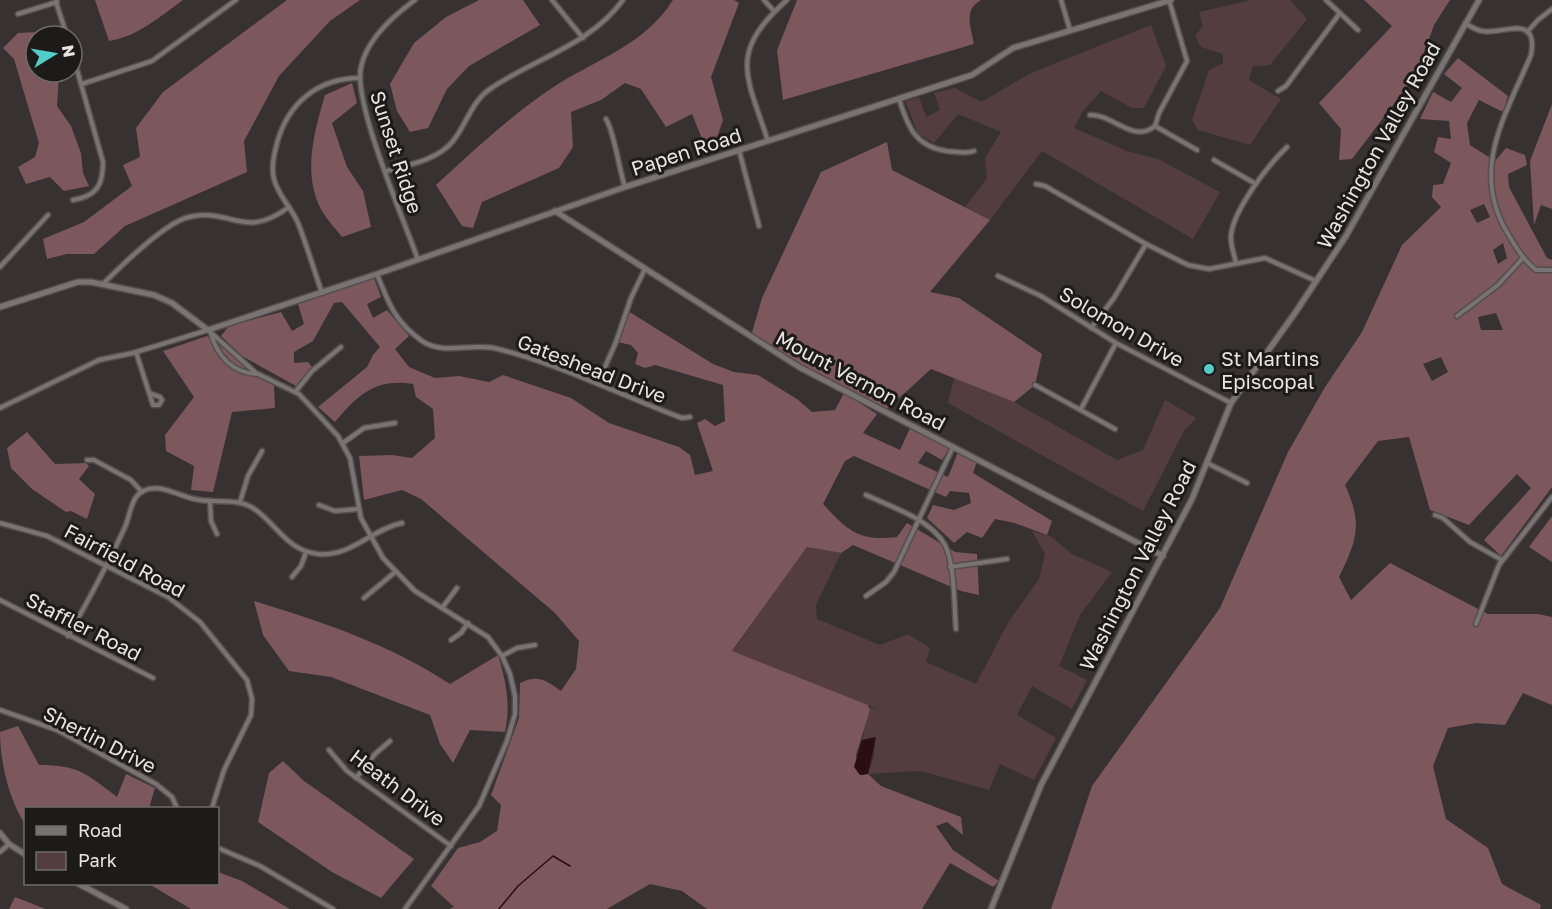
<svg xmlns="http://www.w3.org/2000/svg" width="1552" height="909" font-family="'Golos Text',sans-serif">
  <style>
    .green { fill: #543d3f }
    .forest { fill: #7c575b; fill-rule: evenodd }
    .water { fill: #2b0e13 }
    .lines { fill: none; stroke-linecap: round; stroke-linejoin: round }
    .stream { stroke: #2b0e13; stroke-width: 1.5 }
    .street-casing { stroke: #544e4f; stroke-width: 7 }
    .secondary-casing { stroke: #544e4f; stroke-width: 8 }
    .street { stroke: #7a7374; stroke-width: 4 }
    .secondary { stroke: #7a7374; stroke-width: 5 }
    .poi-dot { fill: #53cdca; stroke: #1d1a1a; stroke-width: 2 }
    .labels { text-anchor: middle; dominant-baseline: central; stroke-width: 6; stroke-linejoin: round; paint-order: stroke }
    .street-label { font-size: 20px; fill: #e9e5e5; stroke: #1d1a1a }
    .poi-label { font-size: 20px; fill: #e9e5e5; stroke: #1d1a1a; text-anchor: start }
  </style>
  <rect width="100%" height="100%" fill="#373132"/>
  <g class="green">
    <polygon points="1251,0 1290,0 1307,19 1270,65 1253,66 1249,80 1281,99 1250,145 1198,130 1192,120 1209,70 1223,63 1223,54 1201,47 1195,36 1203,26 1199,12"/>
    <polygon points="1151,25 1166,66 1144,108 1132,108 1101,91 1083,111 1074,128 1127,151 1158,159 1220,192 1193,239 1042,151 990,220 965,207 987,178 985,158 1001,132 958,114 934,143 918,133 905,101 919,97 926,117 940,110 934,93 955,88 981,102 1031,73"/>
    <polygon points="954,378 1014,402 1117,460 1143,450 1165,400 1196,418 1184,431 1143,511 948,403"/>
    <polygon points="1032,531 1050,536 1072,554 1112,572 1080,615 1059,666 1087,680 1072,709 1032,686 1017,715 1056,738 1034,780 1000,764 989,790 921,771 868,774 874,756 875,737 862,740 870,707 883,711 732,652 807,547 841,553 816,605 817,619 880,645 908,634 930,648 926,662 976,684 1009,621 1039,579 1045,554"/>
  </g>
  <g class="forest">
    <path d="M95,0H183C159,17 139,36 109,41Z"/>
    <polygon points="287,0 360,0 330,21 279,76 244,141 247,172 125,226 94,254 67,254 47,259 43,239 84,222 132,186 123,165 140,157 136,128 163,92"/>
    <polygon points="479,0 523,0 540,25 469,66 447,89 428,128 410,132 397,111 390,84 414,43 446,17"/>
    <path d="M673,0H734L739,3L711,77L723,120L715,143L703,141L692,114L666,127L641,89L625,83L601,100L571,112L573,147L559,168L482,202L473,228L462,226L436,185C473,151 510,116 552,88C594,60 644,46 673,0Z"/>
    <path d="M797,0H981C963,10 971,26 974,44L783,100L777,50Z"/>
    <polygon points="1364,0 1450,0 1434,25 1416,75 1352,159 1339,160 1341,129 1319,103 1392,26"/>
    <polygon points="37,32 40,36 36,36 36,72 59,74 57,106 71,126 81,153 83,173 89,186 64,191 50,177 26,184 18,167 35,157 39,143 14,59 3,48 18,33"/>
    <path d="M1458,58L1508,96L1503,112L1479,100L1467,123L1470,145L1495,161L1506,148L1525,155L1527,165L1508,174L1509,187L1547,258L1552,260V487L1501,556L1484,540L1531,488L1517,474L1469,525L1430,510L1409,437L1378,441L1345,485C1363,524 1357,540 1339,577L1351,600L1390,563L1488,614H1538L1552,617V705L1523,693L1505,725L1476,723L1448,728L1433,766L1446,819L1488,848L1502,884L1541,905L1540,909H1051L1092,786L1220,608L1288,452L1325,387L1362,332L1402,245L1441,207L1432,197L1433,185L1443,184L1451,163L1434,152L1438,137L1451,139L1449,121L1420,119L1433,92L1451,102L1462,88L1444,74ZM1484,204L1490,217L1477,223L1470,210ZM1503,243L1507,258L1498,264L1493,250ZM1496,313L1503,330H1481L1478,317ZM1441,357L1448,372L1432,381L1423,364Z"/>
    <path d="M352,83L357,103L332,123L347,167L363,191L371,227L342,237C336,229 327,220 322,211C302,175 314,132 325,95Z"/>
    <polygon points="1552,104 1552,209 1541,205 1534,225 1530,161"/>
    <polygon points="887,142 892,170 990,220 930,292 959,298 1042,354 1035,385 1014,402 931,369 885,411 799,367 751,336 762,298 821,172"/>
    <path d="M374,278L381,297L367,304L373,318L387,310L409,336L395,349L409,367L435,378L459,376L489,382L503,375L571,398L609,423L679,447L690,455L695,475L713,471L697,423L705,419L715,426L725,421L723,385L655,365L645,368L635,364L638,353L631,345L617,342L628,311L713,364L734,372L758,375L797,399L812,412L835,410L844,393L877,414L863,433L900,450L910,428L950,448L942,460L926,451L918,463L948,477L958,452L977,461L973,473L1052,521L1047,535L1015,523L995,519L982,538L967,532L954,543L927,518L933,505L954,510L971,503L969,493L950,491L946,497L854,456L845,461L823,504C847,530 859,542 897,537L907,523L955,552L977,554L979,595L961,591L853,545L841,553L807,547L732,651L868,705L870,710L856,755L860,775L868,774L881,786L961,817L963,835L947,822L936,826L953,850L999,881L993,887L950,863L922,909H707L682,891L650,884L607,909H449L454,907L431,886L458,848L480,842L497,831L501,805L491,795L519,718L520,683C538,674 546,680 561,691L576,669L579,641L555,613L421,499L402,490L364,500L359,456L392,455L412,458L435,438L433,409L416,397L413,384C375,378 358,395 335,422L318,407L367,367L373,355L380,347L342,302L334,303L313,341L294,352V363L308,362L312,367L296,386L242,356L221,336L229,326L281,312L292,331L304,324L298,304Z"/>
    <polygon points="207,336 274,385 275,408 232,412 213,492 191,490 194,466 166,451 165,435 194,397 163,351"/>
    <polygon points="27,432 55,464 86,463 89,466 79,479 95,494 87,519 71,511 66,512 32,489 11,468 7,448"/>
    <polygon points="1552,516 1552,562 1529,547"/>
    <path d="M254,601C323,622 389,644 450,684L498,655C506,681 511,705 505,732L470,730L453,763L440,744L430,715L331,677L289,671L263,635Z"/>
    <path d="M18,726L39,765C79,765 87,774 117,797L126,774L155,788L149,808H26L25,824C9,800 0,762 0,732Z"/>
    <polygon points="283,761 304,781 414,859 381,898 332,872 258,822 269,773"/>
    <polygon points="218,872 242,881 290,909 191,909 149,884 218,884"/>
    <polygon points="15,897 43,908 45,909 9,909"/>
  </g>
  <polygon class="water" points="876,737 868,774 860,775 854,767 862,740"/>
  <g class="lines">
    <polyline class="stream" points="499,909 518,886 553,856 570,866"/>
    <defs>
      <g id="street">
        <path d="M415,0C393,16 367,39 361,67C353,104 404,219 418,260"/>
        <polyline points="552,0 583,38"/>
        <polyline points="764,0 774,11"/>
        <polyline points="1061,0 1070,30"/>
        <polyline points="1169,0 1187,61 1159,113 1155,126 1197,150"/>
        <polyline points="1326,0 1358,30"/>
        <polyline points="56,2 67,36"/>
        <polyline points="18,14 57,2"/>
        <path d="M1465,23C1470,26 1475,30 1482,31C1502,35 1539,12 1531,55C1506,115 1469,170 1508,234C1516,247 1523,260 1536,270H1552"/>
        <polyline points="1527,32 1538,20 1552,9"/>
        <path d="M72,52L103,162C103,185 97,196 73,200"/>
        <polyline points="82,84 152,61 236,0"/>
        <polyline points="1278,91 1286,86 1340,13"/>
        <path d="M899,99C908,127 915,146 946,151C956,152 966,154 974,151"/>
        <path d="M1090,115C1113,114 1133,144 1155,126"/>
        <path d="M606,119C614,131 619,169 625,187"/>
        <path d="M768,141C746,74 728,53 787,0"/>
        <polyline points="739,150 759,226"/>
        <polyline points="1214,160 1256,184"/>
        <path d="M387,171C408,165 438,160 453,141C466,125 472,101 490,89C535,58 589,46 623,0"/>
        <polyline points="1036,184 1045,186 1146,244 1188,265 1209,269 1265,258 1316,281"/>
        <path d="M1236,263C1234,254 1230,244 1231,235C1234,209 1268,165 1287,147"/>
        <polyline points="0,267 48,215"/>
        <path d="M377,274C389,304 395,322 422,341C444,356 474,342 498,349C562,365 620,395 682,418L690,417"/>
        <polyline points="998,276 1041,296 1116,343 1231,403"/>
        <path d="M103,284C121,266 166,222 189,217C232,207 243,241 289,207"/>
        <path d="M322,293C314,270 307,246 298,223C292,208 278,196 274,179C271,167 274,155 277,143C288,103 318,78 360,78"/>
        <polyline points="1457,316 1498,285 1523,258"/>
        <polyline points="1091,328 1114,298 1146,244"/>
        <path d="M211,334C218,357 233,373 258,374"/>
        <polyline points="136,352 153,405 159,405 162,400 160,397 149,393"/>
        <polyline points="598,383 616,342 631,298 645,269"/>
        <polyline points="1035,385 1115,429"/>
        <polyline points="296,391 312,371 341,347"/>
        <polyline points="0,408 99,360 133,353 208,330 256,373 299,394 338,436 350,458 361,518 383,558 415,591 488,637 502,656 510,674 515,696 515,714 507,741 479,806 405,909"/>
        <polyline points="1081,409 1116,343"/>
        <polyline points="343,443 364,428 395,423"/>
        <polyline points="87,460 94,460 131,480 142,492"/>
        <polyline points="1207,463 1247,483"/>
        <path d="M866,495C891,507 931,519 945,545C955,565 954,606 956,629"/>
        <polyline points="210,501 211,521 217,534"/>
        <polyline points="240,502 248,476 262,451"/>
        <polyline points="319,505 335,511 358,509"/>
        <polyline points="1435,515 1443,518 1470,542 1502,560"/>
        <polyline points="0,523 47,536 168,597 200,622 247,680 252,699 251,715 224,770 212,808"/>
        <polyline points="950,567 1007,559"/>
        <polyline points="292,577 301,566 306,552"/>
        <polyline points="866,596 886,582 894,572 953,447"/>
        <polyline points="364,598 394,573"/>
        <polyline points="0,600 153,678"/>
        <polyline points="442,608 457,588"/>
        <polyline points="1476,624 1499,565 1552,497"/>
        <path d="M68,636C88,601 108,564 125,527C130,516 131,497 143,491C162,482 180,498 200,500C217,503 237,498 253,508C276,523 287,551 318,554C351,557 372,529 402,523"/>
        <polyline points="451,640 461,633 468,623"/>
        <polyline points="502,656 517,648 535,645"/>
        <polyline points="0,710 57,730 156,784 172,797 177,808"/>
        <polyline points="329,750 347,771 451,846"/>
        <polyline points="356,778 375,754 390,741"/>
        <polyline points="218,848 260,866 333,909"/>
        <polyline points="0,852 9,844"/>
      </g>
      <g id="secondary">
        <polyline points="555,211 799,367 1163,556"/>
        <polyline points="0,307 78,282 91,282 154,295 172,303 208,330 377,274 625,187 972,75 1013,48 1171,0"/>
        <polyline points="0,833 9,844 26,855"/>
        <polyline points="79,884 126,909"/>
        <polyline points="991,909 1041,785 1192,499 1231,403 1295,313 1346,236 1479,0"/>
      </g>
    </defs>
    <use href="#street" class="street-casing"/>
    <use href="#secondary" class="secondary-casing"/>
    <use href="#street" class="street"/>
    <use href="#secondary" class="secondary"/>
  </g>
  <circle class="poi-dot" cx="1209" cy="369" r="6"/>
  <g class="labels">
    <g class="street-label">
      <text transform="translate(1378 145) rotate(-61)">Washington Valley Road</text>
      <text transform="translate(686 151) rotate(-18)">Papen Road</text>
      <text transform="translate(397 152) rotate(72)">Sunset Ridge</text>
      <text transform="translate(1122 326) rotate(30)">Solomon Drive</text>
      <text transform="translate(592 368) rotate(21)">Gateshead Drive</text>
      <text transform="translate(861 380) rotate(28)">Mount Vernon Road</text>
      <text transform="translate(125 560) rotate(28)">Fairfield Road</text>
      <text transform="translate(1137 565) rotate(-63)">Washington Valley Road</text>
      <text transform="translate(84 626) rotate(27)">Staffler Road</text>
      <text transform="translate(100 739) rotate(27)">Sherlin Drive</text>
      <text transform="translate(398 787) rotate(37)">Heath Drive</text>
    </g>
    <g class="poi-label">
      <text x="1221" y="358">St Martins<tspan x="1221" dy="23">Episcopal</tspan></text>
    </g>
  </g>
  <rect x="24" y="807" width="195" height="78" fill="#1d1a1a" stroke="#6f6b6b" stroke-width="1.5"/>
  <rect x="36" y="826" width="30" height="9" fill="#7a7374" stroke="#6f6b6b" stroke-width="1.5"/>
  <text x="78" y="837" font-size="18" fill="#e9e5e5">Road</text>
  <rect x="36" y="852" width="30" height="18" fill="#543d3f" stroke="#6f6b6b" stroke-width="1.5"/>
  <text x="78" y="867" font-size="18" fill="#e9e5e5">Park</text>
  <g transform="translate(54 54) rotate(79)"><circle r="28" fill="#1d1a1a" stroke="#6f6b6b" stroke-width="1.5"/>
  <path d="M0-4.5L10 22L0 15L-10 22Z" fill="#53cdca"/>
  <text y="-9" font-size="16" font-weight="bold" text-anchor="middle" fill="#e9e5e5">N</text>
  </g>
</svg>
